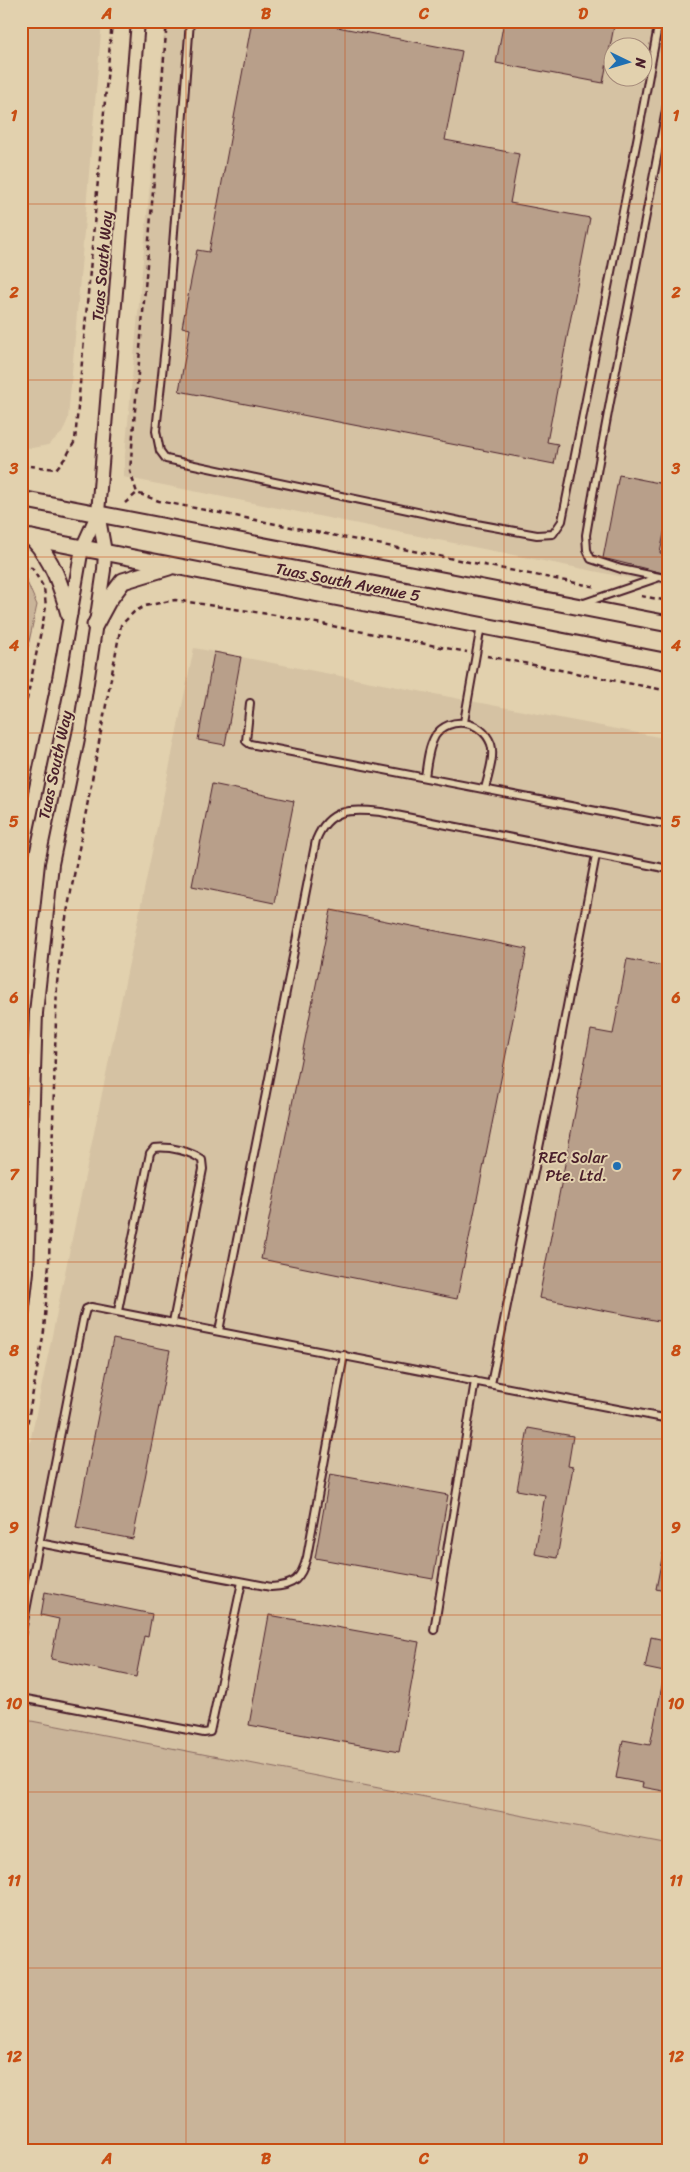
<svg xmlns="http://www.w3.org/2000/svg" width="690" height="2172" font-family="Sriracha,sans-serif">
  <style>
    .built { fill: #d5c2a3; fill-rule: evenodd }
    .green { fill: #c9b499; stroke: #8a6a62 }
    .building { fill: #b89f8a; stroke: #4a1f2b }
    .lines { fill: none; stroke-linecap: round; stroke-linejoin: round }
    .service-casing { stroke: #4a1f2b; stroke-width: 10 }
    .minor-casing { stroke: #4a1f2b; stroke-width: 16 }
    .tertiary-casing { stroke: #4a1f2b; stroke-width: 19 }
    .path { stroke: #4a1f2b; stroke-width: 2.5; stroke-dasharray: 5 4; stroke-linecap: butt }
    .service { stroke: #e2d1ae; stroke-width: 6 }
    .minor { stroke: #e2d1ae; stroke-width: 12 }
    .tertiary { stroke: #e2d1ae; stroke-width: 15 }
    .grid { fill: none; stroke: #c84d12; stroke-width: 1; stroke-opacity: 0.55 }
    .poi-dot { fill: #1f6fb2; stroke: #e2d1ae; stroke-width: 2 }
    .labels { text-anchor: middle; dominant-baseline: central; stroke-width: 4; stroke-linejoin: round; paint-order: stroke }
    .street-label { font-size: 16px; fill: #4a1f2b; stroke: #e2d1ae }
    .poi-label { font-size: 16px; fill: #4a1f2b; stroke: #e2d1ae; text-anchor: end }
    .neatline { fill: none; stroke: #c84d12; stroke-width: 2 }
    .grid-label { font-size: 16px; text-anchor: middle; font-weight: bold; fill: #c84d12 }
  </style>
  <rect width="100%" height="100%" fill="#e2d1ae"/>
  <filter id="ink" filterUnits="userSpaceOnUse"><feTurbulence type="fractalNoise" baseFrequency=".02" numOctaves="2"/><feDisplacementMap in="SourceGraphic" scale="10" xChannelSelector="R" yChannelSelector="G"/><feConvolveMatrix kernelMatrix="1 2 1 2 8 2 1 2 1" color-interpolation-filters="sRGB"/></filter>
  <g filter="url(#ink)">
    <g class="built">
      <polygon points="21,21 102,21 68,419 62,433 48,445 32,448 21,447"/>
      <path d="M165,21H669V586L123,477ZM612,48H642V78H612Z"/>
      <polygon points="194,648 669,739 669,1844 21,1719 21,1486"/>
    </g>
    <g class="green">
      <polygon points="21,568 37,605 21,678"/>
      <polygon points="21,1719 669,1844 669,2151 21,2151"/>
    </g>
    <g class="building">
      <polygon points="252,21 306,21 462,51 445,140 519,154 510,203 590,218 547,442 558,444 554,464 179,391 190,329 182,327 197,250 209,252"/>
      <polygon points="504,21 615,21 603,83 496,63"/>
      <polygon points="619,475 669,485 669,509 660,553 666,554 663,573 603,558"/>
      <polygon points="214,652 241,657 225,745 198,740"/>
      <polygon points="212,784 294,801 274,903 192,886"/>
      <polygon points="331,910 527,949 457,1299 261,1259"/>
      <polygon points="627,959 669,967 669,1323 539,1298 591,1030 613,1034"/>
      <polygon points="113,1339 170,1350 133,1539 76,1528"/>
      <polygon points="528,1428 573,1436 568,1466 573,1467 557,1558 535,1554 545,1495 517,1490"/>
      <polygon points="330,1474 448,1495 433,1579 315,1558"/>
      <polygon points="663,1553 669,1554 669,1592 656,1589"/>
      <polygon points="45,1592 152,1614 148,1637 144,1636 136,1677 51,1659 59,1619 41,1615"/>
      <polygon points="269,1615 419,1642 399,1752 249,1725"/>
      <polygon points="651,1637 669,1641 669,1673 645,1668"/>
      <polygon points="663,1681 669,1682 669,1792 642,1787 643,1783 616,1778 623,1740 650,1745"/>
    </g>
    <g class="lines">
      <defs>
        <g id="service">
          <polyline points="190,21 166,337 156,431 160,451 166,459 460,521 537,535 553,534 562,521 638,135 659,21"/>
          <path d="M669,94C642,241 611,387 586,535L587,550L591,559L621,569L669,579"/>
          <polyline points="584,603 657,578"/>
          <polyline points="250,703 246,741 250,744 669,825"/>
          <polyline points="464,722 481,626"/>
          <path d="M425,777C427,764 428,748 435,736C449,715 482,720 491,744C495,757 488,775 485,789"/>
          <path d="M118,1311L150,1153L154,1148C169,1146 190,1151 202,1160L203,1169L173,1322"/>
          <path d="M219,1331L316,840C329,808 350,809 381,812L669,869"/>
          <polyline points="491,1384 555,1069 596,855"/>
          <path d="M39,1543L271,1587C294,1586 301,1579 307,1557L344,1355"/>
          <polyline points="434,1630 475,1381"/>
          <polyline points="21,1636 83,1320 86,1309 91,1307 669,1419"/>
          <polyline points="21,1698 204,1733 210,1732 242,1582"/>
        </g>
        <g id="minor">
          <polyline points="21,859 59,679 82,548 98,513"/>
          <polyline points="21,1324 27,1272 36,1013 52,864 80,729 104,570 105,552 98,513 138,21"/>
        </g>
        <g id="tertiary">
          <polyline points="21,499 669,624"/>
          <polyline points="21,536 669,662"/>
          <path d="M32,538C53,560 61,586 69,614"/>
          <polyline points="95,625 108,601 123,581 169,567"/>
        </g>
      </defs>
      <use href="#service" class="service-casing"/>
      <use href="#minor" class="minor-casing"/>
      <use href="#tertiary" class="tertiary-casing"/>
      <g class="path">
        <polyline points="167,21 130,471 137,493 159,501 596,587"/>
        <polyline points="21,465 56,469 66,457 75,441 112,21"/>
        <polyline points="125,503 137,493"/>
        <polyline points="21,566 32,568 44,588 46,607 21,728"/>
        <polyline points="641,596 669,601"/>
        <polyline points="487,656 669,691"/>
        <polyline points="21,1458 44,1331 49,1262 57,983 63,934 121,625 134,612 145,606 175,600 275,615 467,652"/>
      </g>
      <use href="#service" class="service"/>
      <use href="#minor" class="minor"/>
      <use href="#tertiary" class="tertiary"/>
    </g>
  </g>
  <path class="grid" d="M186,21V2151M345,21V2151M504,21V2151M21,204H669M21,380H669M21,557H669M21,733H669M21,910H669M21,1086H669M21,1262H669M21,1439H669M21,1615H669M21,1792H669M21,1968H669"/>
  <circle class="poi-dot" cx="617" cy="1166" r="5"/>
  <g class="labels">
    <g class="street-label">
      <text transform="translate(102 266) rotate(-85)">Tuas South Way</text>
      <text transform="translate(348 582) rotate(11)">Tuas South Avenue 5</text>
      <text transform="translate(55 765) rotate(-78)">Tuas South Way</text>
    </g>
    <g class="poi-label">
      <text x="607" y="1157">REC Solar<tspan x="607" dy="18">Pte. Ltd.</tspan></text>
    </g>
  </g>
  <rect width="690" height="2172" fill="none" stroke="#e2d1ae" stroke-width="55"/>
  <g transform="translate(628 62) rotate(95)"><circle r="24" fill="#e2d1ae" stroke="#a58a7a"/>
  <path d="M0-4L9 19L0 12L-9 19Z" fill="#1f6fb2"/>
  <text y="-8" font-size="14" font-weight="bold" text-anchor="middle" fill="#4a1f2b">N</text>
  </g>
  <rect x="28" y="28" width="634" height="2116" class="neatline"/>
  <g class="grid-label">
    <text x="107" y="19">A</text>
    <text x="266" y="19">B</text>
    <text x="424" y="19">C</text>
    <text x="583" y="19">D</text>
    <text x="14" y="121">1</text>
    <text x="676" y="121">1</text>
    <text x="14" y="298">2</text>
    <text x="676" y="298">2</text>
    <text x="14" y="474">3</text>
    <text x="676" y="474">3</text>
    <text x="14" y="651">4</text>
    <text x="676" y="651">4</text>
    <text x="14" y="827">5</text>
    <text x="676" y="827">5</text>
    <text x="14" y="1003">6</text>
    <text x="676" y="1003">6</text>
    <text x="14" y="1180">7</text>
    <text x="676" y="1180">7</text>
    <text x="14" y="1356">8</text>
    <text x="676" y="1356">8</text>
    <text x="14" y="1533">9</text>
    <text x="676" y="1533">9</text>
    <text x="14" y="1709">10</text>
    <text x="676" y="1709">10</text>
    <text x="14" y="1886">11</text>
    <text x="676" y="1886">11</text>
    <text x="14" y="2062">12</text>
    <text x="676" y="2062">12</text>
    <text x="107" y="2164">A</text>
    <text x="266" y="2164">B</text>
    <text x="424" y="2164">C</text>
    <text x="583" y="2164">D</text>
  </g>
</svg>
